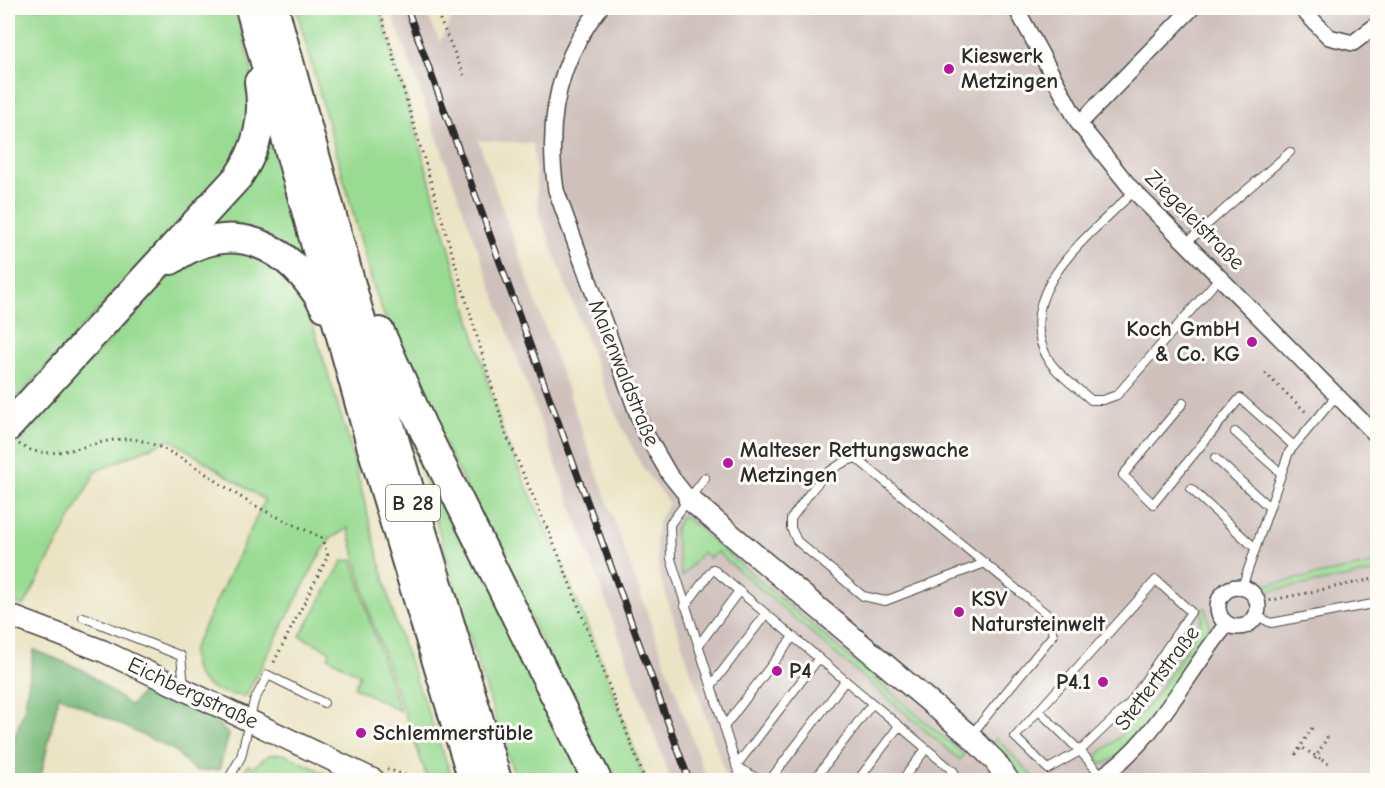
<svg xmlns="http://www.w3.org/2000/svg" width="1385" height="788" font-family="'Comic Neue',sans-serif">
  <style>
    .industrial { fill: #cfc0bb }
    .green { fill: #99db92; stroke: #62835e; stroke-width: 1.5 }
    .forest { fill: #7abb7c; stroke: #527354; stroke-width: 1.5 }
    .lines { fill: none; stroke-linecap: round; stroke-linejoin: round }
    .lane-casing { stroke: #484742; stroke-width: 10 }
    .street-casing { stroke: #484742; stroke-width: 18 }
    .secondary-casing { stroke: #484742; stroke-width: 24 }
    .highway-casing { stroke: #484742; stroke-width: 32 }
    .path { stroke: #484742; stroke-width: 3; stroke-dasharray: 1.5 4.5; stroke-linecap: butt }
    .lane { stroke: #fff; stroke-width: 8 }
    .street { stroke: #fff; stroke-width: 15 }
    .secondary { stroke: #fff; stroke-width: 21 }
    .highway { stroke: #fff; stroke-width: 28 }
    .rail-casing { stroke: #2b2b2b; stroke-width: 7 }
    .rail { stroke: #fdfcf7; stroke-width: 4.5; stroke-dasharray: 14; stroke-linecap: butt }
    .poi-dot { fill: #b5179e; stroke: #fdfcf7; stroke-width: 2 }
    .labels { text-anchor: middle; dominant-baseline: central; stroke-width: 6; stroke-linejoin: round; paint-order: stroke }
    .shield { fill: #fdfcf7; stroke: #6a6a68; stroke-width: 1.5 }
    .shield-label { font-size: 21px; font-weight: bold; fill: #2b2b2b }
    .poi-label { font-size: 22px; font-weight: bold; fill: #2b2b2b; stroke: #fdfcf7; text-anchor: start }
    .street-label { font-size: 22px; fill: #2b2b2b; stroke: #fdfcf7 }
  </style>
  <rect width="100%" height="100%" fill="#fdfcf7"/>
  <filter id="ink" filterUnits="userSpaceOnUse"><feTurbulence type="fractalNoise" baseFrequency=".0167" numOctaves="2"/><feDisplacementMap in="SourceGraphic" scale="12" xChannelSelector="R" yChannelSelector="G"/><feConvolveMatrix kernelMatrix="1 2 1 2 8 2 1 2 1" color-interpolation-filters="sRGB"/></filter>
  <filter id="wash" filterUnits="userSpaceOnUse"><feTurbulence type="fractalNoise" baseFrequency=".008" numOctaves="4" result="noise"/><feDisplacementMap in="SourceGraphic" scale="24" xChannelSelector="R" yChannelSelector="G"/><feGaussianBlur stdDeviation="1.35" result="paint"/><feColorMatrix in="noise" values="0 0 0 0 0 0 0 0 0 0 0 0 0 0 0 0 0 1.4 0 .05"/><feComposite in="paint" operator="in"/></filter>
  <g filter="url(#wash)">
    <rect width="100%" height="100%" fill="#ebe4c4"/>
    <polygon class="industrial" points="390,8 424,8 440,42 457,8 1377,8 1377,780 727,780 659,574 656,541 659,520 669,503 641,465 613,409 539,213 533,144 478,140 707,780 671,780"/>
    <g class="green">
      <polygon points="8,8 236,8 252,70 244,153 8,408"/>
      <polygon points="296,8 378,8 381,12 504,437 560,559 607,675 645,780 610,780 390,332 373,285"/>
      <polygon points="270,116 312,267 201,239"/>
      <path d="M213,247L269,254L305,300L348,438L396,625L453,780H428L371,618L348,528L330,539L318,558L246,696C231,696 206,690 197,675C193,669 193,657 192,651L265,500L170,439L96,471L24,606L8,600V448L185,259Z"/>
      <polygon points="398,390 594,780 516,780 475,655"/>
      <polygon points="685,517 964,755 960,760 717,552 710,558 702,552 682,577 675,536 675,529 681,518"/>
      <polygon points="353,560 370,622 400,711 354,687 360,675 328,657 330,651 300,636 343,561"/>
      <polygon points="1377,563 1377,572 1264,592 1262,586"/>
      <path d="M1206,607L1209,625L1206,636C1187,665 1135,756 1102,764L1095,757L1118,738L1153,700L1194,636L1202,619V609Z"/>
      <polygon points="996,738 1036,780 1016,780 990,745"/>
      <polygon points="281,754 286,755 339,780 237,780 248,765 253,767 269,755"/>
    </g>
    <polygon class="forest" points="34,650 83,670 131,706 147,686 211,717 229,735 219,770 195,771 174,750 59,695 40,780 8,780 8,757 24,710"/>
  </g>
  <g filter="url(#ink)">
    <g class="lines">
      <defs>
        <g id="lane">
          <path d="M1134,191C1092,234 1007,294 1050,362C1059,376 1079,389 1091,400H1103L1117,395L1220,277"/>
          <polyline points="1186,243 1290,152"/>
          <polyline points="1183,403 1123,475 1153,504 1240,398 1294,446"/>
          <polyline points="1235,432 1281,473"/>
          <polyline points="1215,458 1269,507"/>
          <polyline points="705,478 670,524 671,559 741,780"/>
          <polyline points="1191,489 1255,548"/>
          <polyline points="1242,587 1289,452 1337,395"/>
          <polyline points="739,591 953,771 959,780"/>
          <polyline points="685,606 713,569 739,591 698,646"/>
          <polyline points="1257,616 1271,623 1378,603"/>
          <polyline points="83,617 181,656 184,686"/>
          <polyline points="711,686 766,614"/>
          <polyline points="1039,711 1080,751 1048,769 1015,737 1156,580 1191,612 1130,703 1080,751 1102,776"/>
          <polyline points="724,727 793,637"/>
          <path d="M971,735L1053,635L1048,615L856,458C822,468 811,492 791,519V528L797,541L863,596L885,601L985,563"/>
          <polyline points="228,780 241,757 254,701 268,675 324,703"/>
          <polyline points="759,780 736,766 819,658"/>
          <polyline points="770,780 845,681"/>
          <polyline points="814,780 872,704"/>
          <polyline points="858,780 899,726"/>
          <polyline points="902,780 926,749"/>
          <polyline points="946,780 953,771"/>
        </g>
        <g id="street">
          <path d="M600,8C557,61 546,124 556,190L643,429L669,474L689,499"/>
          <polyline points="1016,8 1079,124 1130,187 1378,437"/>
          <polyline points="1301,8 1329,37 1353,43 1378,24"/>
          <polyline points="1079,124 1192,8"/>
          <circle cx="1238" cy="607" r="20"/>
          <path d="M1095,780C1151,749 1187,673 1227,624"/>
        </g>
        <g id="secondary">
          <polyline points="689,499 970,736 995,761 1008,780"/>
          <polyline points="8,615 103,651 374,780"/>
        </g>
        <g id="highway">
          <polyline points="250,8 372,448 473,780"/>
          <polyline points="274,8 392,432 497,780"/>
          <path d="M171,260C234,215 290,246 325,307"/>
          <polyline points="380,332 422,426 597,780"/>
          <path d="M8,427L238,177C258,148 265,118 259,82"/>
        </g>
      </defs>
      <use href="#lane" class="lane-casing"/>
      <use href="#street" class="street-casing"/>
      <use href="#secondary" class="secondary-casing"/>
      <use href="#highway" class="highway-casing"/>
      <g class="path">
        <polyline points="379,8 506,434 560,558 645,780"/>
        <polyline points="435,8 464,75"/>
        <polyline points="1265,373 1307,413"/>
        <path d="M19,444C52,467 94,437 130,439C168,441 221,487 254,505C276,517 299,527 321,537L328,556L272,666"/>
        <polyline points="1258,603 1378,578"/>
        <polyline points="1312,728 1296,754 1301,747 1322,760 1321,762"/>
        <polyline points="1315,759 1329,734"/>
        <polyline points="1322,760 1330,765"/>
        <polyline points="387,769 419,780"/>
      </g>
      <use href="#lane" class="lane"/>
      <use href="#street" class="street"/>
      <use href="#secondary" class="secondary"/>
      <use href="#highway" class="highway"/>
      <defs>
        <polyline id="rail" points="407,8 689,780"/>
      </defs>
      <use href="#rail" class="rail-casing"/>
      <use href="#rail" class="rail"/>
    </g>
  </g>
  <g class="poi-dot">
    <circle cx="949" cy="69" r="6"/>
    <circle cx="1252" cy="342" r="6"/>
    <circle cx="728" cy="463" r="6"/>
    <circle cx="959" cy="612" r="6"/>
    <circle cx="777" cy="671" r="6"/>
    <circle cx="1103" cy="682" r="6"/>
    <circle cx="361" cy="733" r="6"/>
  </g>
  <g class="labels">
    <rect class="shield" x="386" y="485" width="54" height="36" rx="4.5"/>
    <g class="shield-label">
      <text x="413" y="503">B 28</text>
    </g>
    <g class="poi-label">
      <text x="961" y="56">Kieswerk<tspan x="961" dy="25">Metzingen</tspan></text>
      <text x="1240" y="329" text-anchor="end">Koch GmbH<tspan x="1240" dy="25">&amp; Co. KG</tspan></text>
      <text x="740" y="450">Malteser Rettungswache<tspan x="740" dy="25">Metzingen</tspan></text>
      <text x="971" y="599">KSV<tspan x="971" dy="25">Natursteinwelt</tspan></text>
      <text x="789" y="671">P4</text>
      <text x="1091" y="682" text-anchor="end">P4.1</text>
      <text x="373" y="733">Schlemmerstüble</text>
    </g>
    <g class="street-label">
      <text transform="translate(1195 220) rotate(45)">Ziegeleistraße</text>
      <text transform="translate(624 373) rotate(68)">Maienwaldstraße</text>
      <text transform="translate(1157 678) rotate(-53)">Stettertstraße</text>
      <text transform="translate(193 693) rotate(25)">Eichbergstraße</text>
    </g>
  </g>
  <rect width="1385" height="788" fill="none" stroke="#fdfcf7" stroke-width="30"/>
</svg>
